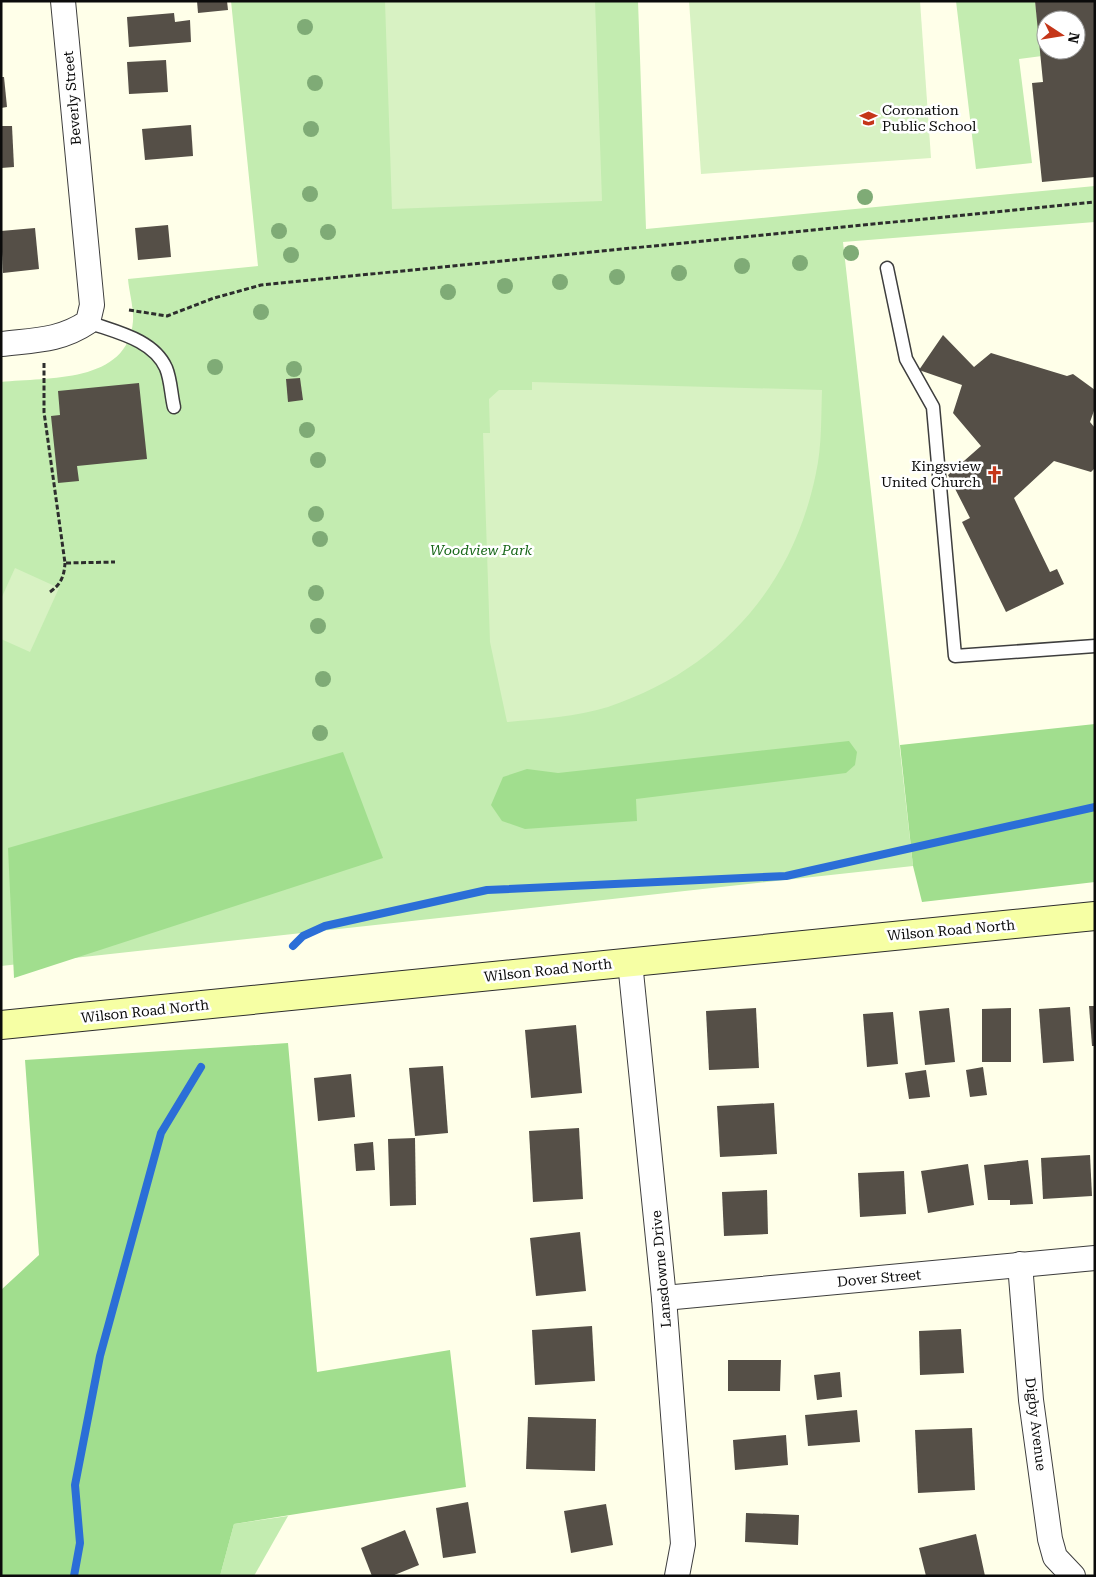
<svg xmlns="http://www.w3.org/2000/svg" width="1096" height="1577" font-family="'Roboto Serif',serif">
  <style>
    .green { fill: #c3ecb0 }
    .forest { fill: #a1de8e }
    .pitch { fill: #d8f2c3 }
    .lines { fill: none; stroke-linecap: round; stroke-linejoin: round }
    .stream { stroke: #2b6ed7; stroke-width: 8 }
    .building { fill: #554f47; fill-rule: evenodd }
    .lane-casing { stroke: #3e3e3e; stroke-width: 15 }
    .street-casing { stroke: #3e3e3e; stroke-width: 26 }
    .secondary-casing { stroke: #2d2d2d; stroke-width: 30 }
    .path { stroke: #2d2d2d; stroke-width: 3; stroke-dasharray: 5 2.5; stroke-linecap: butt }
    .lane { stroke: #fff; stroke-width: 12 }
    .street { stroke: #fff; stroke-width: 24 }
    .secondary { stroke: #f6ffa4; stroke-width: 28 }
    .tree { fill: #7fab76 }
    .labels { text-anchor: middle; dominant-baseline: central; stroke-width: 5; stroke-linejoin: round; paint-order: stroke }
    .street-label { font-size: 14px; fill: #0b0b0b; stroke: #fff }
    .poi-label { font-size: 14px; fill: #0b0b0b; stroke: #fff; text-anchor: start }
    .park-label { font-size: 14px; font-style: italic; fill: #176718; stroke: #fff }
  </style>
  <rect width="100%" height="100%" fill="#ffffe9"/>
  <g class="green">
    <path d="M231,1H638L646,229L1095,186V222L843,242L913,866L1,966V382C48,377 128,384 133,321C134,308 129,292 128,279L258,266Z"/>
    <polygon points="956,1 1035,1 1042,56 1019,59 1032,163 976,169"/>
    <polygon points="288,1516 254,1576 220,1576 234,1524"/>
  </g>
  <g class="forest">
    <polygon points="1095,724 1095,882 922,902 913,866 900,745"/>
    <polygon points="849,741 857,752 855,765 846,773 636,799 637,821 525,829 502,821 491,805 503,777 527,769 558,773"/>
    <polygon points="343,752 383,858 14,978 8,848"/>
    <polygon points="288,1043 317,1372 450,1350 466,1487 234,1524 220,1576 1,1576 1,1290 39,1255 25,1060"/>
  </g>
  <g class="pitch">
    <polygon points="385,1 595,1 602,201 392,209"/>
    <polygon points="689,1 920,1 931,158 701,174"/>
    <path d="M532,382L822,390C821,417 822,446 816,473C793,587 719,670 608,707C576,717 540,719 507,722L490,642L483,433H490L489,399L499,390H532Z"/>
    <polygon points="15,568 59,588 30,652 1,639 1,599"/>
  </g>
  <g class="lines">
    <g class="stream">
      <polyline points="293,946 303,936 325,926 487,890 786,876 1095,807"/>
      <polyline points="74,1576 80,1543 75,1485 100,1356 161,1133 201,1067"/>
    </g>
  </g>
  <g class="building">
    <polygon points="197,1 227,1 228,10 198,13"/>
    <path d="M1035,1H1095V177L1042,182L1032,83L1043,82ZM1046,20H1076V50H1046Z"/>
    <polygon points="174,13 175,22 190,20 191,42 129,47 127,17"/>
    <polygon points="166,60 168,92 129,94 127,62"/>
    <polygon points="1,77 4,77 7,107 1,108"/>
    <polygon points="191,125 193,156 145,160 142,129"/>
    <polygon points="1,126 12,126 14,167 1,168"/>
    <polygon points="168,225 171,257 138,260 135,228"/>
    <polygon points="35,228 39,269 3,273 1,231"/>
    <polygon points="943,335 974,367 991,353 1067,376 1073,374 1095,390 1095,408 1090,422 1095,428 1095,468 1091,472 1054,461 1014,498 1050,572 1057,569 1064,584 1006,612 962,522 970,518 948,475 981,446 953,413 962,385 919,370"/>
    <polygon points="300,378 303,400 288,402 286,379"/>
    <polygon points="139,383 147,459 77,466 79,481 58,483 51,416 60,415 58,391"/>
    <polygon points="1089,1006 1095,1006 1095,1046 1092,1046"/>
    <polygon points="1070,1007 1074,1061 1043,1063 1039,1009"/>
    <polygon points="756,1008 759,1068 709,1070 706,1011"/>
    <polygon points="949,1008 955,1062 925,1065 919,1011"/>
    <polygon points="1011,1008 1011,1062 982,1062 982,1009"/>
    <polygon points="893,1012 898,1064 867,1067 863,1014"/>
    <polygon points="576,1025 582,1093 531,1098 525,1030"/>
    <polygon points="443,1066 448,1133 415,1136 409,1068"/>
    <polygon points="983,1067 987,1095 970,1097 966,1070"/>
    <polygon points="926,1070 930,1097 909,1099 905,1073"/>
    <polygon points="351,1074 355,1117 318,1121 314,1078"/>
    <polygon points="774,1103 777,1154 720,1157 717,1106"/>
    <polygon points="579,1128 583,1199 533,1202 529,1131"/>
    <polygon points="415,1138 416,1205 390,1206 388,1139"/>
    <polygon points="373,1142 375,1170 356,1171 354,1144"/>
    <polygon points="1090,1155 1092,1196 1043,1199 1041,1158"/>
    <polygon points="1028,1160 1033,1204 1010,1205 1010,1200 988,1200 984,1165"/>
    <polygon points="968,1164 974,1205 928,1213 921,1171"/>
    <polygon points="904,1171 906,1214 860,1217 858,1173"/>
    <polygon points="767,1190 768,1234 724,1236 722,1192"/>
    <polygon points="580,1232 586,1291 536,1296 530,1238"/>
    <polygon points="592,1326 595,1381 535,1385 532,1330"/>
    <polygon points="961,1329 964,1373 920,1375 919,1331"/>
    <polygon points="728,1360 781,1360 780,1391 728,1391"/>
    <polygon points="840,1372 842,1397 817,1400 814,1375"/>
    <polygon points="857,1410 860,1442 808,1446 805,1415"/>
    <polygon points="528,1417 596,1419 595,1471 526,1469"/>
    <polygon points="972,1428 975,1490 918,1493 915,1430"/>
    <polygon points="786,1435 788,1465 735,1470 733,1440"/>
    <polygon points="468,1502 476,1553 443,1558 436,1508"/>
    <polygon points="606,1504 613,1545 571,1553 564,1511"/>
    <polygon points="746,1513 799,1515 798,1545 745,1542"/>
    <polygon points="405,1530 419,1565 392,1576 372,1576 361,1548"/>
    <polygon points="976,1534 985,1576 926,1576 919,1548"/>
  </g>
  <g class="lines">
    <defs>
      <g id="lane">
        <polyline points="887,268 906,359 933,407 955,656 1095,646"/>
        <path d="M88,322C115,332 153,339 166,368C171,380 171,395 174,407"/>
      </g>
      <g id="street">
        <path d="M1,344C34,340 60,341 88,322L92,305L63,1"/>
        <polyline points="630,962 664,1298 683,1544 677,1576"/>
        <polyline points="1020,1264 1031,1400 1050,1539 1055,1557 1073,1576"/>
        <polyline points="664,1298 1095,1258"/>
      </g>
      <polyline id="secondary" points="1,1025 1095,916"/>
    </defs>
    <use href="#lane" class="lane-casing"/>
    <use href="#street" class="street-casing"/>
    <use href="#secondary" class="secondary-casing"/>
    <g class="path">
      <polyline points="129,310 167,316 214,298 261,285 1095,202"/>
      <polyline points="44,363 44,412 65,563 115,562"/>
      <path d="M50,592C61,584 64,577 65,563"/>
    </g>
    <use href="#lane" class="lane"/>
    <use href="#street" class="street"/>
    <use href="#secondary" class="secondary"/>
  </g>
  <g class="tree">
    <circle cx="305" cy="27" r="8"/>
    <circle cx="315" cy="83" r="8"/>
    <circle cx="311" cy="129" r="8"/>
    <circle cx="310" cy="194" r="8"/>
    <circle cx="865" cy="197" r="8"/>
    <circle cx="279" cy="231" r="8"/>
    <circle cx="328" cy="232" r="8"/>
    <circle cx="851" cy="253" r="8"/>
    <circle cx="291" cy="255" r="8"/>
    <circle cx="800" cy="263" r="8"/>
    <circle cx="742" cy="266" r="8"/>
    <circle cx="679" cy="273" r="8"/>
    <circle cx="617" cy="277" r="8"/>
    <circle cx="560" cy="282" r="8"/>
    <circle cx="505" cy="286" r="8"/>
    <circle cx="448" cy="292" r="8"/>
    <circle cx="261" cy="312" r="8"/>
    <circle cx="215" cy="367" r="8"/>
    <circle cx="294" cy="369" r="8"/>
    <circle cx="307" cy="430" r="8"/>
    <circle cx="318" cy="460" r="8"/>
    <circle cx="316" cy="514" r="8"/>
    <circle cx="320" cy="539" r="8"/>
    <circle cx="316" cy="593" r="8"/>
    <circle cx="318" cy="626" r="8"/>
    <circle cx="323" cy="679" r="8"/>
    <circle cx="320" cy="733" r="8"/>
  </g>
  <defs>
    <symbol id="school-bare" viewBox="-9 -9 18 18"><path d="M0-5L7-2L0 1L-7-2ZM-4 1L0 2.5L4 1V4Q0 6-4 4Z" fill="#c53619" stroke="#fff" stroke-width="2.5" paint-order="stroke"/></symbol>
    <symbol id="church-bare" viewBox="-9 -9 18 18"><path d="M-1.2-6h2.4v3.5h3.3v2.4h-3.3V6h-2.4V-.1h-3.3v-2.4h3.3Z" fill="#c53619" stroke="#fff" stroke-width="2.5" paint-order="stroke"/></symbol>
  </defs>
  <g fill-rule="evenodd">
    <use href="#school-bare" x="856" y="106" width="25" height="25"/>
    <use href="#church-bare" x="982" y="462" width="25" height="25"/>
  </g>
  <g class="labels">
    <g class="street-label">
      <text transform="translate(72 98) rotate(-95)">Beverly Street</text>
      <text transform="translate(951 930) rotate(-5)">Wilson Road North</text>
      <text transform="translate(548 970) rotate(-6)">Wilson Road North</text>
      <text transform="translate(145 1011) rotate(-6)">Wilson Road North</text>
      <text transform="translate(661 1269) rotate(-95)">Lansdowne Drive</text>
      <text transform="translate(879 1278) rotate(-5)">Dover Street</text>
      <text transform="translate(1036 1424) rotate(83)">Digby Avenue</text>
    </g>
    <g class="poi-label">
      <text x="882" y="110">Coronation<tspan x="882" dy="16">Public School</tspan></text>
      <text x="981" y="466" text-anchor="end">Kingsview<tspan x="981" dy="16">United Church</tspan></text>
    </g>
    <g class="park-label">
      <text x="481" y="550">Woodview Park</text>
    </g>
  </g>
  <rect width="1096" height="1577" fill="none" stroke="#0b0b0b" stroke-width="5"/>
  <g transform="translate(1061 35) rotate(102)"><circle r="24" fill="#ffffff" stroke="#9d9d9d"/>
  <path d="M0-4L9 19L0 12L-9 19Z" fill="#c53619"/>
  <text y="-8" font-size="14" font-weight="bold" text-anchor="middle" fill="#0b0b0b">N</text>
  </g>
</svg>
